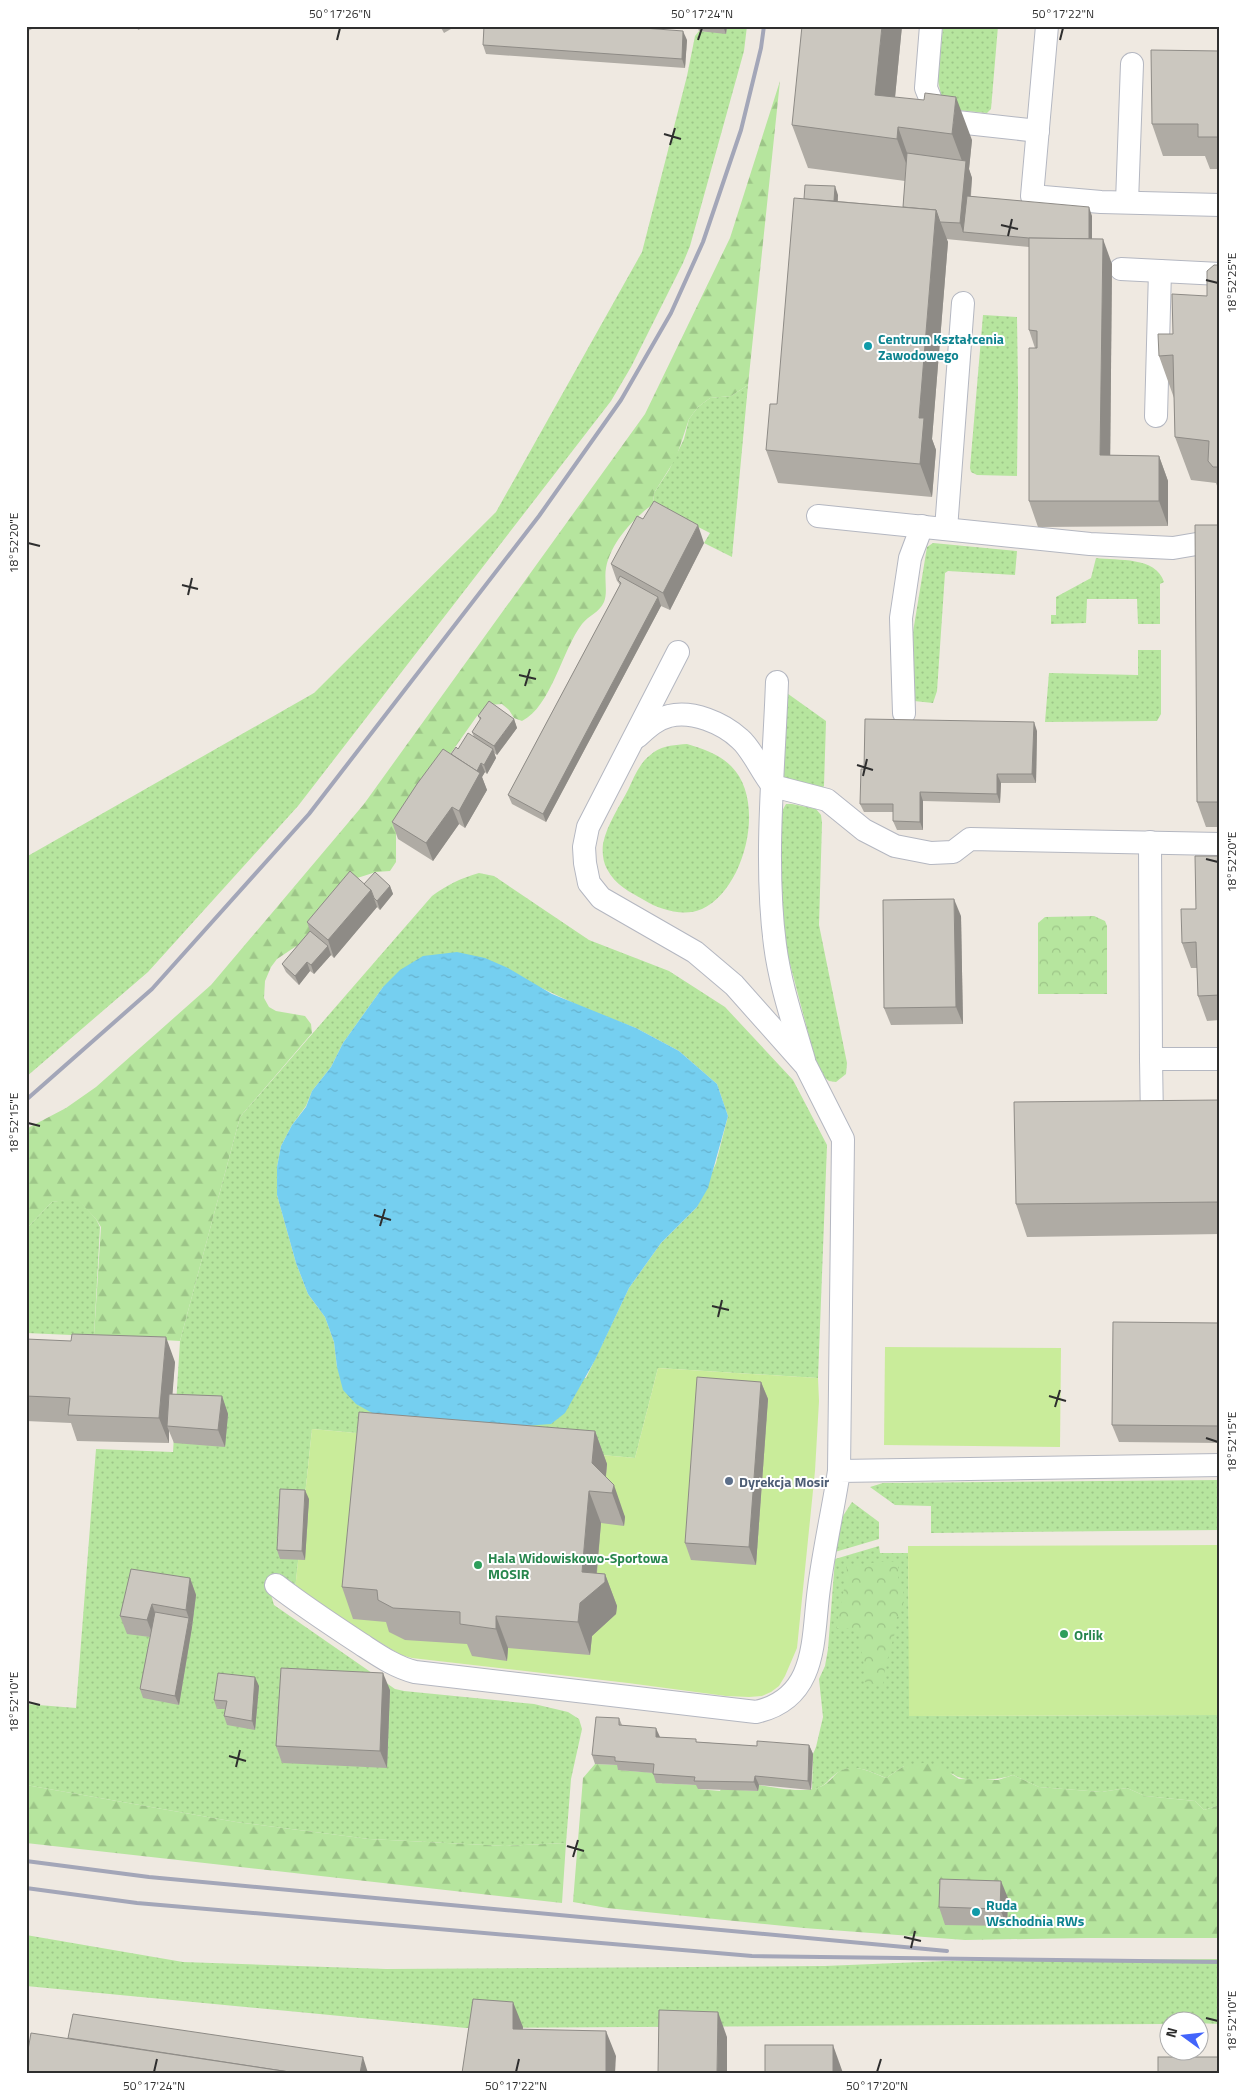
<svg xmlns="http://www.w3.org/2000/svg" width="1246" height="2099" font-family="'Titillium Web',sans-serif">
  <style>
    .grass { fill: url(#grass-dots); fill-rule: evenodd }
    .forest { fill: url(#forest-firs) }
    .park { fill: url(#park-crowns) }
    .pitch { fill: #c9ec9a }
    .water { fill: url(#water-ripples) }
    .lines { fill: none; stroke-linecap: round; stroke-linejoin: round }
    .service-casing { stroke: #b4b7c1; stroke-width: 24 }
    .service { stroke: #fff; stroke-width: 22 }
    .rail { stroke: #a3a6b8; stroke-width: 4 }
    .wall { fill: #afaba4 }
    .shaded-wall { fill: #8e8b86 }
    .building { fill: #cbc7bf; stroke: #8e8b86 }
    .ticks { fill: none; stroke: #2e2e2e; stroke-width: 2 }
    .culture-dot { fill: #0f9aa8; stroke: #fff; stroke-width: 2 }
    .service-dot { fill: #5c6f8a; stroke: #fff; stroke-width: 2 }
    .leisure-dot { fill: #2e9e5b; stroke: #fff; stroke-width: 2 }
    .labels { text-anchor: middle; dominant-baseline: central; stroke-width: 4; stroke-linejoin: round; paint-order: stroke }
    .culture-label { font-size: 14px; font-weight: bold; fill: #0d838f; stroke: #fff; text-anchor: start }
    .service-label { font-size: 14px; font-weight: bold; fill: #4e5e75; stroke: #fff; text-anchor: start }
    .leisure-label { font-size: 14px; font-weight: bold; fill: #27864d; stroke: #fff; text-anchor: start }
    .neatline { fill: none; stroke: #2e2e2e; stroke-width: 2 }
    .ticks-label { font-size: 12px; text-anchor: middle; fill: #2e2e2e }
  </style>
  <defs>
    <pattern id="grass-dots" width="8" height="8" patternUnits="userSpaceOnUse" patternTransform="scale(1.25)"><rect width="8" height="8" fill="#b6e59e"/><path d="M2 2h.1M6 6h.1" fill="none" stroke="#9dc588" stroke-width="1.8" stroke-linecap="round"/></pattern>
    <pattern id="forest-firs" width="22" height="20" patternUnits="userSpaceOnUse" patternTransform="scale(1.25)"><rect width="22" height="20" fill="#b6e59e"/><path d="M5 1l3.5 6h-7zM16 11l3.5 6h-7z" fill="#9dc588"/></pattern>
    <pattern id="park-crowns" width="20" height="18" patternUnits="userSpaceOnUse" patternTransform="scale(1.25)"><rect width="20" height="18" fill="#b6e59e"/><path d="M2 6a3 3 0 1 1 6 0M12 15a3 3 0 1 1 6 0" fill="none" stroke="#9dc588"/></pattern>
    <pattern id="water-ripples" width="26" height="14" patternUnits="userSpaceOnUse" patternTransform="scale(1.25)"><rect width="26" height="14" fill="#75cff0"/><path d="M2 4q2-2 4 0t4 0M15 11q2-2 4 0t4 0" fill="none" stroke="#66b2ce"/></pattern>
  </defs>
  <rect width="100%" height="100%" fill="#efe9e1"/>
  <g class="grass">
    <polygon points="727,26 747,26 744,51 690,246 683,263 631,367 611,401 298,806 148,972 26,1077 26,857 314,693 496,512 642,252 687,76 695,36 699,31 726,33"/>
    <polygon points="943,26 998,26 991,109 987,113 957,110 942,99 938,81"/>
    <polygon points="983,315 1017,317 1018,390 1017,476 977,475 971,472 970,468"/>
    <polygon points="748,385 732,557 704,543 710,533 653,504 654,493 669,470 684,439 689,419 698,407 710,398 731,396"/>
    <polygon points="933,543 1017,551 1015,575 948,571 945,573 937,691 933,703 914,701 913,632 927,547"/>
    <path d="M1096,558C1118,561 1156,556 1164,582L1160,584V624H1138L1137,599H1087L1086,623L1051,624V615H1056V597L1091,578Z"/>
    <polygon points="1138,650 1161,650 1161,714 1157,721 1045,722 1049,673 1138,675"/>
    <polygon points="784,691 826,721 824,786 820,791 784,781"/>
    <path d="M687,744C703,749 719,754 731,766C767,801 745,889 702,909C684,917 660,910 644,900C630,892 615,885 607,869C603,862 602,852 603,844C607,824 620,806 629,788C632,781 636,772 641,765C644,760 650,755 654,752C664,745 676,745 687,744Z"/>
    <polygon points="786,804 792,804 816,809 821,815 822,823 819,925 847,1063 846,1074 836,1082 829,1081 824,1077 815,1059 784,941 780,842 781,813"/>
    <path d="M479,873L494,876L589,940L669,971L725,1007L793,1080L827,1145L818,1378L658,1368L635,1458L312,1429L295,1590L272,1574L270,1591L274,1605L395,1689L404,1691L534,1704L568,1712L579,1719L582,1729L571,1779L566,1843L505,1846L369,1839L236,1822L26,1785V1704L76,1708L96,1449L173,1452L180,1341L240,1117L432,896C447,885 461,878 479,873ZM531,983L588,1010L636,1028L679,1051L717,1084L728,1116L716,1163L697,1207L661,1243L629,1288L586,1378L337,1367L334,1342L325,1317L308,1294L296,1263L277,1195V1167L281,1146L292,1125L306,1106L312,1091L331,1067L343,1043L383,987Z"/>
    <polygon points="77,1198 96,1219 100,1227 94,1336 26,1333 26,1229 52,1202"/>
    <polygon points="1220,1480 1220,1530 931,1533 931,1506 895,1505 870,1487 883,1483"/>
    <polygon points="852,1502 879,1522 879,1539 835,1552 843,1516"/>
    <path d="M879,1546L880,1553H908L910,1716L1220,1715V1805L1204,1810L1195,1801L1145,1796L1127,1788L1101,1792L1039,1787L1013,1775C998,1780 966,1784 953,1774L904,1766L886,1778C871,1772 853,1762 837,1773C826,1781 828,1785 812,1790L813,1754L816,1747L823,1717L819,1679L825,1666L828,1649L835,1559Z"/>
    <polygon points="26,1935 183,1962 386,1969 825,1966 945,1961 1220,1959 1220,2024 1168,2022 1168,2024 466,2028 26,1986"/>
  </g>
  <g class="forest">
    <path d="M780,81L748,385L731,396L710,398L698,407L689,419L676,458L654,493L653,504C633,519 611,542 606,568C604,579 608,592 604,602C599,613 589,615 582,624C563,648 551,707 522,721L514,718L509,710L502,704L489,705L477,716L396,831V862L390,871L376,872L351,880L320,922L298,945L277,959L271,967L265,981L264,998L269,1007L276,1011L305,1016L311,1024L312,1033L240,1117L180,1341L94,1336L101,1227L96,1219L77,1199L52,1202L26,1229V1129L66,1108L96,1087L211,985L364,804L645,414L730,238Z"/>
    <path d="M924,1763L938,1765L959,1779L998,1780L1013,1775L1039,1787L1101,1792L1127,1788L1145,1796L1195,1801L1204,1810L1220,1805V1938H1086L965,1940L804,1928L607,1908L573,1902L583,1778L595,1764L619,1765V1770L657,1773V1783L698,1785V1789L720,1791L721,1789L757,1791L759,1785C775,1788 797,1792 813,1789C823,1787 829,1782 835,1775C850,1760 870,1772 886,1778L904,1766Z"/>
    <polygon points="26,1785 236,1822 369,1839 505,1846 566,1843 562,1903 26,1843"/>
  </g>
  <g class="park">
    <polygon points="1094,916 1105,921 1107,926 1107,994 1038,994 1038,923 1045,917"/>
    <path d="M879,1562H898V1582L903,1589V1608L896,1619V1629L885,1668L883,1684L864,1682V1665L858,1629L837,1628C839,1607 846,1588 847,1566Z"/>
  </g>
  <g class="pitch">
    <polygon points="885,1347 1061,1348 1060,1447 884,1445"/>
    <polygon points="658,1368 818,1378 819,1401 815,1471 797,1648 785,1676 779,1686 771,1692 762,1696 749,1697 726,1696 628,1683 412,1658 401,1655 317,1605 295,1590 312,1429 635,1458"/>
    <polygon points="1220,1545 1220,1715 909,1716 908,1546"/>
  </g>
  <polygon class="water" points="457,952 485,958 508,968 552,994 636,1028 679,1051 717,1084 728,1116 708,1188 697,1207 661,1243 629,1288 595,1360 565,1413 551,1424 524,1426 374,1414 356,1404 343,1390 337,1367 334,1342 325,1317 308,1294 296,1263 277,1195 277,1167 281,1146 292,1125 306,1107 312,1091 331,1067 343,1043 383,987 400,970 423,956"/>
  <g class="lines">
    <defs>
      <g id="service">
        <polyline points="931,26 926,88 935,110 957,122 1038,131"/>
        <polyline points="1047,26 1032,196 1101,202 1220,205"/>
        <polyline points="1127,202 1132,64"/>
        <polyline points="1121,269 1220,274"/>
        <polyline points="1156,416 1160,271"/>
        <polyline points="818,516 1090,544 1173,548 1220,540"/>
        <polyline points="946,529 963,303"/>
        <polyline points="678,652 588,827 584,847 585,863 589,883 601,898 695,952 734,985 806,1066 843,1139 839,1471"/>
        <path d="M777,682C774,767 764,861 775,945C780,984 793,1022 804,1060"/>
        <polyline points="904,713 901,618 910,558 922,526"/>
        <path d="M637,737C646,729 656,719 669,716C692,710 723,723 740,739C752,749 762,773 773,786L827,800L864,830L895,846L931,853L953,852L970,839L1220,844"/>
        <polyline points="1150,842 1151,1059 1220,1059"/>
        <polyline points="1151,1059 1152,1121"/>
        <path d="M276,1585C303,1606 332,1625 361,1644C378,1655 395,1667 415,1672L756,1712C819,1698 812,1637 819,1588C824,1549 833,1510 839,1471L1220,1465"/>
      </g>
    </defs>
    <use href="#service" class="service-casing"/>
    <use href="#service" class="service"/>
    <g class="rail">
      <polyline points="26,1100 152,989 309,814 539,516 621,400 671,313 703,242 741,130 761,48 764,26"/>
      <polyline points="26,1861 149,1877 947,1951"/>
      <polyline points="26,1888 137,1903 752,1956 1220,1962"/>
    </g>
  </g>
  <g class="wall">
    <polygon points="26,26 38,26 26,32"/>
    <polygon points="137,26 147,26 138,30"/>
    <polygon points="440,26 456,26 444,33"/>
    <polygon points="697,26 727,26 726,34 699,31"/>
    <polygon points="902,26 895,97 972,140 969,169 972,178 971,196 1092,216 1092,239 1112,264 1110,455 1159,456 1168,481 1168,526 1038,527 1029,501 1035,348 1029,330 1029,247 946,239 948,242 932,439 936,450 932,497 778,483 766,450 777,404 804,199 838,195 838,201 903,207 905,181 808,168 792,125"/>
    <polygon points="687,40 685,68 486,54 483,45"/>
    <polygon points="1220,51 1220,169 1210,169 1205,156 1163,156 1152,124"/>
    <polygon points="1220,265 1220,494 1216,483 1191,480 1175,437 1174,398 1159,356 1173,334 1207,296"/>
    <polygon points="643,519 704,543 670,610 661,606 546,822 512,804 508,795 620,585 618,582 617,581 611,564"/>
    <polygon points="1220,525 1220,827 1206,827 1197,802"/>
    <polygon points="478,716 514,719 517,728 497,755 494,753 496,758 487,774 485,772 482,777 487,790 465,828 459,824 433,861 398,839 392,822 451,754 474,737 472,732 480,720"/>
    <polygon points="1037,731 1036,783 1001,783 1000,803 923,801 923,830 897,830 893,821 893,812 864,812 860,804 864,769"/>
    <polygon points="1220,856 1220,1020 1207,1021 1198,996 1197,968 1191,968 1182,943 1196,909"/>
    <polygon points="364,884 390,886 393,894 380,910 377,907 334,958 331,955 314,974 310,971 299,985 286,972 282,964 310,931 307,922"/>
    <polygon points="961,916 963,1024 891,1025 884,1008"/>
    <polygon points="1220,1100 1220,1234 1027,1237 1016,1204"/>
    <polygon points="1220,1323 1220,1443 1119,1442 1112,1425"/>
    <polygon points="26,1339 175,1362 172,1394 222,1396 228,1414 225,1447 174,1443 169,1431 169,1443 77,1441 71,1423 26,1421"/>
    <polygon points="761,1382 768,1399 756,1565 691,1560 685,1543"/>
    <polygon points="595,1431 607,1464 606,1477 625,1517 624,1526 601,1523 597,1573 605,1574 617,1606 616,1614 592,1636 590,1655 508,1648 507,1661 472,1656 467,1644 405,1640 389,1632 386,1622 353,1619 342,1587"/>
    <polygon points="309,1499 305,1560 280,1559 277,1550"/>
    <polygon points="190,1578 196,1595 192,1627 179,1705 143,1698 140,1689 150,1637 127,1634 120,1616"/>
    <polygon points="259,1686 255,1730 227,1725 224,1716 225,1709 217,1709 214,1700"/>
    <polygon points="390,1690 387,1768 282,1763 276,1746"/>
    <polygon points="619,1718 622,1725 660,1737 698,1742 757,1746 809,1745 813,1754 811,1790 759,1785 758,1791 698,1789 696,1785 656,1783 653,1773 618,1770 617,1765 595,1764 592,1755"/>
    <polygon points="1008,1898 1007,1926 945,1925 939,1907"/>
  </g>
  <g class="shaded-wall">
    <polygon points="723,26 727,26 726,34"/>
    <polygon points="882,26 902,26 891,138 875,95"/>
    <polygon points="683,31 687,40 685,68 682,59"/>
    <polygon points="956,97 972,140 969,169 972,178 967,232 963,232 966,241 960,223 965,169 952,134"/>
    <polygon points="898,127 913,170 913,182 897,139"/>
    <polygon points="835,186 838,195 835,233 832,224"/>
    <polygon points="1089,207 1092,216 1092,253 1088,244"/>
    <polygon points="936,210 948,242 932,439 936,450 932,497 920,464 919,418"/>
    <polygon points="1103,239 1112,264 1110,480 1100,455"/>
    <polygon points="1159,456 1168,481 1168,526 1159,501"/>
    <polygon points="698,525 704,543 670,610 663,593"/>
    <polygon points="658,597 661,606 546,822 543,814"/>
    <polygon points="514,719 517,728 497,755 494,746"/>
    <polygon points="1034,722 1037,731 1036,783 1032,774"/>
    <polygon points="493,749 496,758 487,774 484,765"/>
    <polygon points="481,763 485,772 482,777 487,790 465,828 459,811 474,775"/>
    <polygon points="997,774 1001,783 1000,803 997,794"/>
    <polygon points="920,792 923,801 923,830 920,822"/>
    <polygon points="452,807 459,824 433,861 426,843"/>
    <polygon points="390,886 393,894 380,910 377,901"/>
    <polygon points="371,890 377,907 334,958 328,940"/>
    <polygon points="954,899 961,916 963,1024 956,1007"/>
    <polygon points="328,946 331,955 314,974 311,965"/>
    <polygon points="307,962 310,971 299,985 295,976"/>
    <polygon points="166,1337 175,1362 170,1426 167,1426 169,1431 169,1443 159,1418"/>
    <polygon points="761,1382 768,1399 756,1565 749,1547"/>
    <polygon points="222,1396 228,1414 225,1447 218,1430"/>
    <polygon points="595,1431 607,1464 604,1493 592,1463"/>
    <polygon points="614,1485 625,1517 624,1526 612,1493"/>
    <polygon points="305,1490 309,1499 305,1560 302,1551"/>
    <polygon points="589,1491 601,1523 595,1590 605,1574 617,1606 616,1614 592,1636 590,1655 578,1622"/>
    <polygon points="190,1578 196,1595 192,1627 186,1610"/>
    <polygon points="152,1604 158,1621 154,1638 147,1620"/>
    <polygon points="496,1616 508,1648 507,1661 496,1629"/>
    <polygon points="189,1618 192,1627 179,1705 175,1696"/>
    <polygon points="383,1673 390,1690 387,1768 380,1751"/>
    <polygon points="255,1677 259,1686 255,1730 252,1721"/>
    <polygon points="656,1728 660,1737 656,1737"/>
    <polygon points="809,1745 813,1754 811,1790 808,1781"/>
    <polygon points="755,1776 759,1785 758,1791 754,1782"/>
    <polygon points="1001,1881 1008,1898 1007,1926 1000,1909"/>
    <polygon points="513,2002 523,2027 522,2054 513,2029"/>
    <polygon points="718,2012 727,2037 727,2073 717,2073"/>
    <polygon points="606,2031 616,2056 615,2073 606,2073"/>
    <polygon points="833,2045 843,2073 833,2073"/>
    <polygon points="363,2057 368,2073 360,2073"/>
  </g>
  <g class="building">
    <polygon points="484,26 618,26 683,31 682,59 483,45"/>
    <polygon points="802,26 882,26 875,95 924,100 925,93 956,97 952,134 898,127 897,139 792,125"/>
    <polygon points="1151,50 1220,51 1220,137 1198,137 1198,124 1152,124"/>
    <polygon points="907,153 966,161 960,223 940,222 936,210 903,207"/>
    <polygon points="805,185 835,186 834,201 804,199"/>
    <polygon points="967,196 1089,207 1089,239 1029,238 963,232"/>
    <polygon points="794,198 936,210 919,418 924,418 920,464 766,450 770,404 777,404"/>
    <polygon points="1029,238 1103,239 1100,455 1159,456 1159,501 1029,501 1029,348 1037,348 1037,331 1029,330"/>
    <polygon points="1214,265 1220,265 1220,467 1213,467 1208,461 1209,441 1175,437 1173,355 1159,356 1158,334 1173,334 1172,294 1207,296 1207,271"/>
    <polygon points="654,501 698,525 663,593 611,564 637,516 643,519"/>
    <polygon points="1195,525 1220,525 1220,802 1197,802"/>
    <polygon points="620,576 658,597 543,814 508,795 621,583 618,580"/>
    <polygon points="489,701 514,719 494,746 472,732 481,718 478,716"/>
    <polygon points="865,719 1034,722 1032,774 997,774 997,794 920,792 920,822 893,821 893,804 860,804 861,769 864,769"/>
    <polygon points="468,733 493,749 484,765 481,763 477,771 451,754 456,747 458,749"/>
    <polygon points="443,749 480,773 459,811 452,807 426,843 392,822 417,784"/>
    <polygon points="1195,856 1220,856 1220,995 1198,996 1196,942 1182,943 1181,909 1196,909"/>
    <polygon points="350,871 371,890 328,940 307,922"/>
    <polygon points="375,872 390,886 377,901 374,898 371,890 364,884"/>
    <polygon points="954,899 956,1007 884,1008 883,900"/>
    <polygon points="310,931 328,946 311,965 307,962 295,976 282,964"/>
    <polygon points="1220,1100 1220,1202 1016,1204 1014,1102"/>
    <polygon points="1113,1322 1220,1323 1220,1426 1112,1425"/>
    <polygon points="72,1334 166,1337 159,1418 68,1415 70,1398 26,1396 26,1339 71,1341"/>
    <polygon points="697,1377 761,1382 749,1547 685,1543"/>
    <polygon points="169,1394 222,1396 218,1430 167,1426"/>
    <polygon points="359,1412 595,1431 592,1463 614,1485 612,1493 589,1491 582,1572 605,1574 605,1582 580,1603 578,1622 496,1616 496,1629 460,1624 460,1612 393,1608 378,1600 377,1590 342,1587"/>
    <polygon points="280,1489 305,1490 302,1551 277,1550"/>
    <polygon points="131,1569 190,1578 186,1610 152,1604 147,1620 120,1616"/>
    <polygon points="155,1612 189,1618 175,1696 140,1689"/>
    <polygon points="281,1668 383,1673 380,1751 276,1746"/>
    <polygon points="218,1673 255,1677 252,1721 224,1716 227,1701 214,1700"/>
    <polygon points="596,1717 619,1718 619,1725 656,1728 656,1737 696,1739 696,1742 757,1746 757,1741 809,1745 808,1781 755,1776 754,1782 694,1781 695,1777 653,1774 654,1764 615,1761 615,1757 592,1755"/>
    <polygon points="940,1879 1001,1881 1000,1909 939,1907"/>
    <polygon points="473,1999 513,2002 513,2029 606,2031 606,2073 462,2073"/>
    <polygon points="659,2010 718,2012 717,2073 658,2073"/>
    <polygon points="73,2014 363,2057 360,2073 296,2073 68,2038"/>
    <polygon points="31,2033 296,2073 26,2073 26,2061"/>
    <rect x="765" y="2045" width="68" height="28"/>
    <rect x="1158" y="2057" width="62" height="16"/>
  </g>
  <path class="ticks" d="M337,40L340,28M698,40L702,28M1060,40L1063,28M664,134L681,139M670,145L675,128M1001,225L1018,229M1008,236L1012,219M1206,280L1218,283M28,543L40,546M182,585L198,589M188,595L192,578M519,675L536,679M525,686L530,669M857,765L873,770M863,776L867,759M1206,859L1218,862M28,1123L40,1126M374,1215L391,1220M380,1226L385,1209M712,1306L729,1310M718,1317L722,1300M1049,1396L1066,1401M1055,1407L1060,1390M1206,1438L1218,1442M28,1702L40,1705M229,1756L246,1761M236,1767L240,1750M567,1846L584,1851M573,1857L578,1840M904,1937L921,1941M911,1948L915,1931M1206,2018L1218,2021M154,2072L157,2059M516,2072L519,2059M877,2072L881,2059"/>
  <g class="culture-dot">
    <circle cx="868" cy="346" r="5"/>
    <circle cx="976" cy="1912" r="5"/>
  </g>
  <circle class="service-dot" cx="729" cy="1481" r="5"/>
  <g class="leisure-dot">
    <circle cx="478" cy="1565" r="5"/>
    <circle cx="1064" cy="1634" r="5"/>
  </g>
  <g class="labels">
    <g class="culture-label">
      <text x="878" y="338">Centrum Kształcenia<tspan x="878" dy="16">Zawodowego</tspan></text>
      <text x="986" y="1904">Ruda<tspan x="986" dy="16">Wschodnia RWs</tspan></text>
    </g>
    <g class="service-label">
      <text x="739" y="1481">Dyrekcja Mosir</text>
    </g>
    <g class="leisure-label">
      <text x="488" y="1557">Hala Widowiskowo-Sportowa<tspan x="488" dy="16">MOSIR</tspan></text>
      <text x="1074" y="1634">Orlik</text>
    </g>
  </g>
  <rect width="1246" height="2099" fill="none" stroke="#ffffff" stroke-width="55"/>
  <g transform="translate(1184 2036) rotate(285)"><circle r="24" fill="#ffffff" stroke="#ababab"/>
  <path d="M0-4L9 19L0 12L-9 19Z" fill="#4264fb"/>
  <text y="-8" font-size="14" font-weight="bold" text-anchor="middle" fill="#2e2e2e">N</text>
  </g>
  <rect x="28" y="28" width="1190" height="2044" class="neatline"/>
  <g class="ticks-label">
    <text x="340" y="18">50°17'26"N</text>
    <text x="702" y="18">50°17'24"N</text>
    <text x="1063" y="18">50°17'22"N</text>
    <text transform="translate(1232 283) rotate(-90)" y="4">18°52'25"E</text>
    <text transform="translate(14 543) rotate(-90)" y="4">18°52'20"E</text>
    <text transform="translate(1232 862) rotate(-90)" y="4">18°52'20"E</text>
    <text transform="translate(14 1123) rotate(-90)" y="4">18°52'15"E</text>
    <text transform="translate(1232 1442) rotate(-90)" y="4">18°52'15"E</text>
    <text transform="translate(14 1702) rotate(-90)" y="4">18°52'10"E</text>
    <text transform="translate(1232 2021) rotate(-90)" y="4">18°52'10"E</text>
    <text x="154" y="2090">50°17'24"N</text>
    <text x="516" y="2090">50°17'22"N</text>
    <text x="877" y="2090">50°17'20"N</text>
  </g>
</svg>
